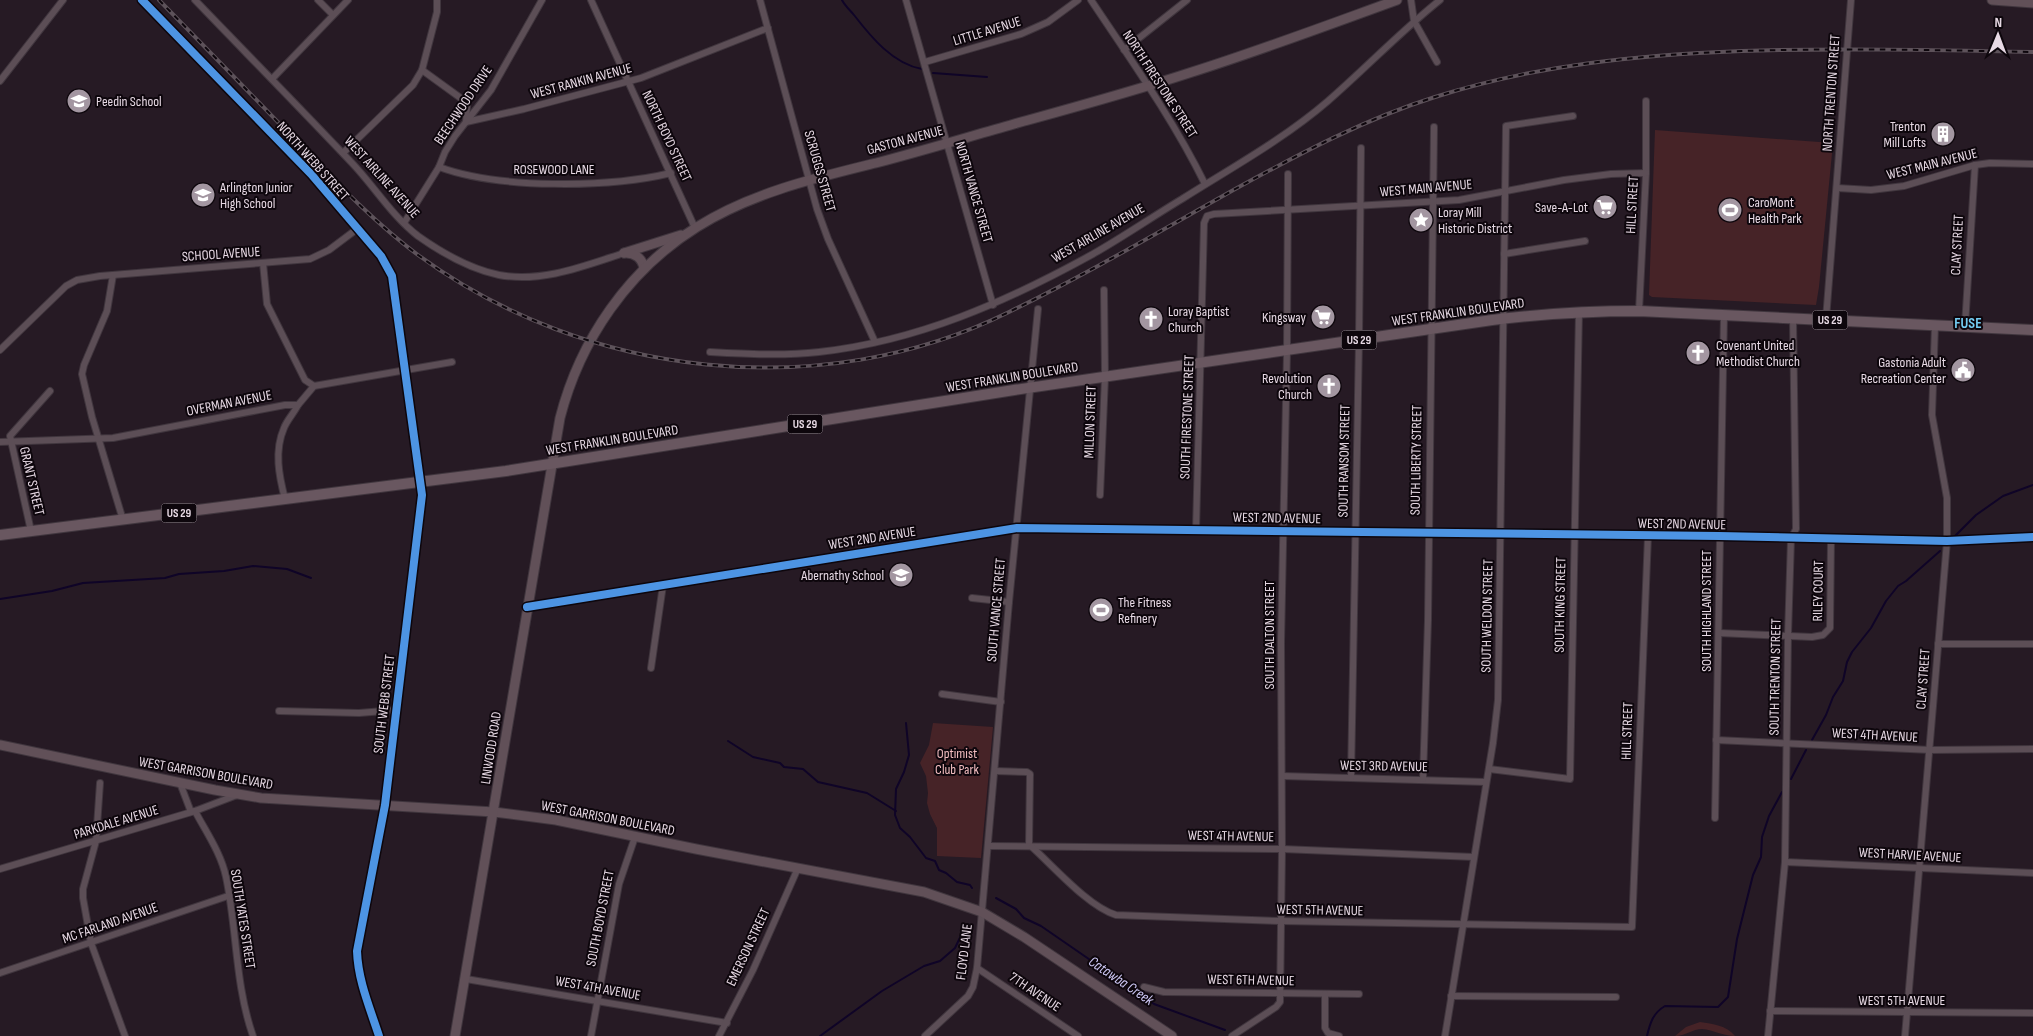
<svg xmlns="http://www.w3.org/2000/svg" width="2033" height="1036" font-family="'Sofia Sans Condensed',sans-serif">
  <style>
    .green { fill: #462327 }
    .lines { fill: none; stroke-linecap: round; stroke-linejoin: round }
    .stream { stroke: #0f0427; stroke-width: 2 }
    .minor-casing { stroke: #40363e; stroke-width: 8 }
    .tertiary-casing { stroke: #40363e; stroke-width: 9 }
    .secondary-casing { stroke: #40363e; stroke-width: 11 }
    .primary-casing { stroke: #40363e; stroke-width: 12 }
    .minor { stroke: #5c4e56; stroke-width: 6 }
    .tertiary { stroke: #5c4e56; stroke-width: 8 }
    .secondary { stroke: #615058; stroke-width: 9 }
    .primary { stroke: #695760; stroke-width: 10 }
    .rail-casing { stroke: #5d525a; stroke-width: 4 }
    .rail { stroke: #0d060c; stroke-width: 2; stroke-dasharray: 5.5; stroke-linecap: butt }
    .cycleway-casing { stroke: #0d060c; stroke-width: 11 }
    .cycleway { stroke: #4d94e3; stroke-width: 8 }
    .labels { text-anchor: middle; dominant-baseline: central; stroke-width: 4; stroke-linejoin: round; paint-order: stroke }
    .shield { fill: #0d060c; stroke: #a69aa3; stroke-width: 1 }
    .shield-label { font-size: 12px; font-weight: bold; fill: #e7d9e4 }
    .street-label { font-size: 14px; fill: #e7d9e4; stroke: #0d060c }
    .poi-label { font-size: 14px; fill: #e7d9e4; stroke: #0d060c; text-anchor: start }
    .park-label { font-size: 14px; fill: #f4bec1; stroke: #0d060c }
    .neighbourhood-label { font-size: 15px; font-weight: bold; fill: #74ccf2; stroke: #0d060c }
    .water-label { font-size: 15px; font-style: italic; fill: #ccc6f3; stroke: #0d060c }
  </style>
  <rect width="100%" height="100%" fill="#261a24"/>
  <g class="green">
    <polygon points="1655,130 1833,143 1819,287 1816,305 1652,297 1649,295"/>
    <polygon points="933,723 993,727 981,858 937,856 937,828 930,814 927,803 928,793 926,776 920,763 929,745"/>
    <path d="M1700,1022C1713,1024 1726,1025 1735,1036C1723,1036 1714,1030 1702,1029C1693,1029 1685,1036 1675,1036L1686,1027Z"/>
  </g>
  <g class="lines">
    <g class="stream">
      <path d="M842,0C845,6 850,10 854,15C871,37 893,64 922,69"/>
      <polyline points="933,73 987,77"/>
      <polyline points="1955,536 1976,515 2003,496 2033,485"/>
      <polyline points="0,599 52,591 83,583 165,578 179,574 224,571 253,566 287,569 311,578"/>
      <polyline points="906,723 909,755 904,772 896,789 895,815 900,828 910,837 926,858 935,861 939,870 946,873 957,882 970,885 972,888"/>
      <polyline points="1812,740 1826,715 1833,697 1843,681 1847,662 1852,652 1871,628 1886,601 1898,586 1906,581 1940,551"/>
      <polyline points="728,741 753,757 780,763 784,767 803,769 818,782 867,793 896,811"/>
      <polyline points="1791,779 1806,750"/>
      <polyline points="996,898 1016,909 1024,918 1041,926 1154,1004 1225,1030"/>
      <polyline points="820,1036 882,991 924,966 940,961 955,948 966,925"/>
      <path d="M1647,1036C1650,1023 1653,1013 1665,1006L1718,1007L1728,997L1737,939L1753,875L1761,857L1762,837L1769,816L1782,792"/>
    </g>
    <defs>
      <g id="minor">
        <path d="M142,0L311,174L381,256L392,276L422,495L385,805L357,951C358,981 370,1008 379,1036"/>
        <path d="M195,0C247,54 300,108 352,163C374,186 392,216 418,236C442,253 470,269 499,275C542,283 584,266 624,253"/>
        <polyline points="318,0 333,15"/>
        <polyline points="591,0 695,228"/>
        <polyline points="760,0 817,209 828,239 875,342"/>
        <polyline points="906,0 993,305"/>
        <path d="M1091,0C1131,60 1173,119 1205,184"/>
        <polyline points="1411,0 1414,21 1437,62"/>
        <polyline points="1124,50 1187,0"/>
        <polyline points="925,62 1021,34 1048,22 1078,0"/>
        <polyline points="422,70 462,99 467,106 466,122 524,109 641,78 768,28"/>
        <polyline points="272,79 348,0"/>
        <polyline points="0,81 63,0"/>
        <polyline points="343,153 413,85 422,70 437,12 437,0"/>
        <path d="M439,167C499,189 609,188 671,173"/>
        <polyline points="1837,188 1871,190 1904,186 1975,165 1990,163 2033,164"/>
        <polyline points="404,223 439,167 445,152 455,136 491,90 542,0"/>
        <polyline points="1504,254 1585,241"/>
        <polyline points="263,263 267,304 305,380 314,386"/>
        <polyline points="113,275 107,311 84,365 82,374 92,417 123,520"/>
        <polyline points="1639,311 1646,173 1646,101"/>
        <polyline points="1826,319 1851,0"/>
        <polyline points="1965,326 1975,165"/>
        <polyline points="0,350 66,286 77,280 100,276 310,259 329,250 357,229"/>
        <path d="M710,352C746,354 782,356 819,352C918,341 1006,302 1093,254C1123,237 1152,217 1182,199C1231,168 1284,139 1328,101C1366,68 1401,31 1440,0"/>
        <polyline points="0,442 113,438 285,405 298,405 314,386 452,362"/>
        <polyline points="1100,495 1105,377 1104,290"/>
        <path d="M285,499C279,476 274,451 284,428C287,420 294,413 298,405"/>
        <polyline points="1196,530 1204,223 1207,216 1214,214 1459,200 1564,180 1611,174 1646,173"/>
        <polyline points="31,531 10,436 50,391"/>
        <polyline points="972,598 1009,602"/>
        <polyline points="1719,633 1812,637 1823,635 1830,628 1831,539"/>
        <polyline points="1938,644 2033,644"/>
        <polyline points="651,668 663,585"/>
        <polyline points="942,694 1001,702"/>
        <polyline points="279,711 359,713 396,710"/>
        <polyline points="1716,740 1931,750 2033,749"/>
        <polyline points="1489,769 1570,779 1579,311"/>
        <polyline points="995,771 1027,772 1030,774 1029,846"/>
        <polyline points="1282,776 1486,782"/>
        <polyline points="1351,778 1359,340 1361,148"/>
        <polyline points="1423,779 1428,620 1434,127"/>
        <polyline points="100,783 96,841 83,889 83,898 91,943 125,1036"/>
        <polyline points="180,783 191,812"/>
        <path d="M195,811C206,832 221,853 226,877C237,929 235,985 253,1036"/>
        <polyline points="1715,818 1724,314"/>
        <polyline points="988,846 1282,849 1474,857"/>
        <path d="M1032,847C1054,867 1089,907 1116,915L1280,921L1632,927L1648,536"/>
        <polyline points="1785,862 2033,873"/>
        <polyline points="0,869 195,811 237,795"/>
        <polyline points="977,968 1078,1036"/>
        <polyline points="0,973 228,896"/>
        <polyline points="466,979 727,1023"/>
        <polyline points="1144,987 1164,992 1359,994"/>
        <polyline points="1325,994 1325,1028 1328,1033 1339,1036"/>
        <polyline points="1451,996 1616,997"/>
        <polyline points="1770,1011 2033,1013"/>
        <polyline points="591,1036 619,884 635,837"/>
        <polyline points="719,1036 753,970 798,868"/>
        <polyline points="925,1036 968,996 973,987 977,968 1009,602 1038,309"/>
        <polyline points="1232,1036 1276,1007 1280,1002 1282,849 1281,642 1287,351 1288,174"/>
        <polyline points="1445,1036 1493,743 1498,700 1506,126 1573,116"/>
        <polyline points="1768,1036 1785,862 1788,635 1791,539 1796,529 1793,318"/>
        <polyline points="1905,1036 1947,541 1947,498 1932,415 1935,325"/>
      </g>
      <polyline id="tertiary" points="527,607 1017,528 1719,536 1947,541 2033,537"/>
      <g id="secondary">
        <polyline points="1992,0 2033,3"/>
        <polyline points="624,253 681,235"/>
        <path d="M624,253C635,252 643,259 644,269"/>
        <polyline points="0,745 215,790 261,798 494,812 556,820 696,849 924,892 982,912 1024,937 1172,1036"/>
        <path d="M455,1036L560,418C580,340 628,270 697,227C751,193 815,178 876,163C922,151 968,137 1014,124C1072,108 1131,92 1189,73C1259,51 1328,25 1397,0"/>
      </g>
      <path id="primary" d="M0,535L506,471L1014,390L1492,320C1541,314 1590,311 1639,311L2033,330"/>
    </defs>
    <use href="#minor" class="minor-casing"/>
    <use href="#tertiary" class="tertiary-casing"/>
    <use href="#secondary" class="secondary-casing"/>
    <use href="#primary" class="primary-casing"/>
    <use href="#minor" class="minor"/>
    <use href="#tertiary" class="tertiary"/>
    <use href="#secondary" class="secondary"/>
    <use href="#primary" class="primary"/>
    <defs>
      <path id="rail" d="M159,0C205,47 251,94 297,142C335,181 374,222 418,255C586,378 821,405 1009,312C1087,274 1162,230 1237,188C1301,153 1365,119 1435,97C1535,65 1638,55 1742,51C1839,48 1936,50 2033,52"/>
    </defs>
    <use href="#rail" class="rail-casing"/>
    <use href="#rail" class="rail"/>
    <defs>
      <g id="cycleway">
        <path d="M142,0L311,174L381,256L392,276L422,495L385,805L357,951C358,981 370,1008 379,1036"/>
        <polyline points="527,607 1017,528 1719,536 1947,541 2033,537"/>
      </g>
    </defs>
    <use href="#cycleway" class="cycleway-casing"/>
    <use href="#cycleway" class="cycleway"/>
  </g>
  <defs>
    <symbol id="school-disc" viewBox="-11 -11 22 22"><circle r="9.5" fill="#a396a1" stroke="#0d060c"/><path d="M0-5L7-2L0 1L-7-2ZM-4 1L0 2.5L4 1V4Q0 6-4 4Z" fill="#fff"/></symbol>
    <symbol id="building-disc" viewBox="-11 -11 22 22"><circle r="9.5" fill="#a396a1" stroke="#0d060c"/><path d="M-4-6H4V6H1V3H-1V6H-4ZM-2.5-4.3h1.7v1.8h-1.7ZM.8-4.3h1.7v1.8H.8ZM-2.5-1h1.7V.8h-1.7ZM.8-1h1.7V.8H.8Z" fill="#fff"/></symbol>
    <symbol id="supermarket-disc" viewBox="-11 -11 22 22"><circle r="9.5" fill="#a396a1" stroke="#0d060c"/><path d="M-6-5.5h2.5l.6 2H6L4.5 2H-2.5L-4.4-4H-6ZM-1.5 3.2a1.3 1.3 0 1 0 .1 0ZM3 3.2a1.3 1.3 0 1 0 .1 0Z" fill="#fff"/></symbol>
    <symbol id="stadium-disc" viewBox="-11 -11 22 22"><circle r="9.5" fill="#a396a1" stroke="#0d060c"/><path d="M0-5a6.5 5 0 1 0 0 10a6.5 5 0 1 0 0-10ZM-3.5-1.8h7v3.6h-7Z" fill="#fff"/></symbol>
    <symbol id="sight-disc" viewBox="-11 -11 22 22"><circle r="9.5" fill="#a396a1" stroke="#0d060c"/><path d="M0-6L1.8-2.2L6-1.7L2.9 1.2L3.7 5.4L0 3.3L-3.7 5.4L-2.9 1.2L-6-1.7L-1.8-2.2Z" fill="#fff"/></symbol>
    <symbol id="church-disc" viewBox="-11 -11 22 22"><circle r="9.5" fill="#a396a1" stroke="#0d060c"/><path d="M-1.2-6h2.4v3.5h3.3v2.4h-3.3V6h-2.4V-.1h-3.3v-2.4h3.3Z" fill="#fff"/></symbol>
    <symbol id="civic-disc" viewBox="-11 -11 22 22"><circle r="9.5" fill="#a396a1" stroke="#0d060c"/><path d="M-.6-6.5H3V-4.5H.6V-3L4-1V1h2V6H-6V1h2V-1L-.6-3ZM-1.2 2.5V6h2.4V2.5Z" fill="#fff"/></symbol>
  </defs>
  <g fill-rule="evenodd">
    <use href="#school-disc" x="65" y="87" width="28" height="28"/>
    <use href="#building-disc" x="1929" y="120" width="28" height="28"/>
    <use href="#school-disc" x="189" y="181" width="28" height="28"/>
    <use href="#supermarket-disc" x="1591" y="193" width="28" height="28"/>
    <use href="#stadium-disc" x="1716" y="196" width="28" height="28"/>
    <use href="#sight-disc" x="1407" y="206" width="28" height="28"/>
    <use href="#supermarket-disc" x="1309" y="303" width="28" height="28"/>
    <use href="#church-disc" x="1137" y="305" width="28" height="28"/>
    <use href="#church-disc" x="1684" y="339" width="28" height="28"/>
    <use href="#civic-disc" x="1949" y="356" width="28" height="28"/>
    <use href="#church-disc" x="1315" y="372" width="28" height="28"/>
    <use href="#school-disc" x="887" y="561" width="28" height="28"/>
    <use href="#stadium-disc" x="1087" y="596" width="28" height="28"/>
  </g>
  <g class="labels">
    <g class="shield">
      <rect x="1812.5" y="310.5" width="35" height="19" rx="4"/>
      <rect x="1341.5" y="330.5" width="35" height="19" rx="4"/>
      <rect x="787.5" y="414.5" width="35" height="19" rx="4"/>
      <rect x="161.5" y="503.5" width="35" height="19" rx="4"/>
    </g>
    <g class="shield-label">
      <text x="1830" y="320">US 29</text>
      <text x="1359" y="340">US 29</text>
      <text x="805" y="424">US 29</text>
      <text x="179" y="513">US 29</text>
    </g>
    <g class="street-label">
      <text transform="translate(987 31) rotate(-17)">LITTLE AVENUE</text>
      <text transform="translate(581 81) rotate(-15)">WEST RANKIN AVENUE</text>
      <text transform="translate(1160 84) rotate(57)">NORTH FIRESTONE STREET</text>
      <text transform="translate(1831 93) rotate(-86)">NORTH TRENTON STREET</text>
      <text transform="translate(463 105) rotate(-56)">BEECHWOOD DRIVE</text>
      <text transform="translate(667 136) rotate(65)">NORTH BOYD STREET</text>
      <text transform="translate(905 140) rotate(-15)">GASTON AVENUE</text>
      <text transform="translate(313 161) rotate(48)">NORTH WEBB STREET</text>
      <text transform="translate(1932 164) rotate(-14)">WEST MAIN AVENUE</text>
      <text x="554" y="169">ROSEWOOD LANE</text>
      <text transform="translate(820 171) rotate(74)">SCRUGGS STREET</text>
      <text transform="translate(382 177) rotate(48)">WEST AIRLINE AVENUE</text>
      <text transform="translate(1426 188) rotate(-5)">WEST MAIN AVENUE</text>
      <text transform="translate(974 192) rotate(74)">NORTH VANCE STREET</text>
      <text transform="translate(1632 205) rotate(-87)">HILL STREET</text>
      <text transform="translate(1098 233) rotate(-30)">WEST AIRLINE AVENUE</text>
      <text transform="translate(1957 245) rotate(-87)">CLAY STREET</text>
      <text transform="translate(221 254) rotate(-4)">SCHOOL AVENUE</text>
      <text transform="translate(1458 312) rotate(-8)">WEST FRANKLIN BOULEVARD</text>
      <text transform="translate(1012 377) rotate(-9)">WEST FRANKLIN BOULEVARD</text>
      <text transform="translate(229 403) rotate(-11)">OVERMAN AVENUE</text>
      <text transform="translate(1187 417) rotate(-88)">SOUTH FIRESTONE STREET</text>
      <text transform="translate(1090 422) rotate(-88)">MILLON STREET</text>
      <text transform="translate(612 440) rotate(-9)">WEST FRANKLIN BOULEVARD</text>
      <text transform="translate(1416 460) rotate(-89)">SOUTH LIBERTY STREET</text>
      <text transform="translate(1344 461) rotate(-89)">SOUTH RANSOM STREET</text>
      <text transform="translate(32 481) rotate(77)">GRANT STREET</text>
      <text transform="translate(1277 518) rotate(1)">WEST 2ND AVENUE</text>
      <text transform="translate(1682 524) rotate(1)">WEST 2ND AVENUE</text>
      <text transform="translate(872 538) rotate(-9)">WEST 2ND AVENUE</text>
      <text transform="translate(1818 591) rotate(-89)">RILEY COURT</text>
      <text transform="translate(1560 605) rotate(-89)">SOUTH KING STREET</text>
      <text transform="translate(996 610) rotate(-85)">SOUTH VANCE STREET</text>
      <text transform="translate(1706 611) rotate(-90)">SOUTH HIGHLAND STREET</text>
      <text transform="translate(1487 616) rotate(-89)">SOUTH WELDON STREET</text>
      <text transform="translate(1269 635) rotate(-90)">SOUTH DALTON STREET</text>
      <text transform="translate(1775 677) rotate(-89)">SOUTH TRENTON STREET</text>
      <text transform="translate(1923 679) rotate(-86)">CLAY STREET</text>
      <text transform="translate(384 704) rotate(-83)">SOUTH WEBB STREET</text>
      <text transform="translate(1627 731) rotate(-88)">HILL STREET</text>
      <text transform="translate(1875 735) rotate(3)">WEST 4TH AVENUE</text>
      <text transform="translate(491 748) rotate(-81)">LINWOOD ROAD</text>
      <text transform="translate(1384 766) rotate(1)">WEST 3RD AVENUE</text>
      <text transform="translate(206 773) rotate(10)">WEST GARRISON BOULEVARD</text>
      <text transform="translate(608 818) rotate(11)">WEST GARRISON BOULEVARD</text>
      <text transform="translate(116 822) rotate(-17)">PARKDALE AVENUE</text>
      <text transform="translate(1231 836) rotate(1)">WEST 4TH AVENUE</text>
      <text transform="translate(1910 855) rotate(3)">WEST HARVIE AVENUE</text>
      <text transform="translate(1320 910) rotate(1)">WEST 5TH AVENUE</text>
      <text transform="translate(600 918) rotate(-79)">SOUTH BOYD STREET</text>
      <text transform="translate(243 919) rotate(81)">SOUTH YATES STREET</text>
      <text transform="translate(110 923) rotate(-19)">MC FARLAND AVENUE</text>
      <text transform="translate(748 947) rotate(-65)">EMERSON STREET</text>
      <text transform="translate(964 952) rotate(-83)">FLOYD LANE</text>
      <text transform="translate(1251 980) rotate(1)">WEST 6TH AVENUE</text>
      <text transform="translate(598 988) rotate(10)">WEST 4TH AVENUE</text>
      <text transform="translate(1035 992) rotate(34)">7TH AVENUE</text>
      <text x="1902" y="1000">WEST 5TH AVENUE</text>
    </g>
    <g class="poi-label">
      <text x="96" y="101">Peedin School</text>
      <text x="1926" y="126" text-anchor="end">Trenton<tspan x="1926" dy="16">Mill Lofts</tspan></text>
      <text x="220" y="187">Arlington Junior<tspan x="220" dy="16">High School</tspan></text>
      <text x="1748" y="202">CaroMont<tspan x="1748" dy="16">Health Park</tspan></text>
      <text x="1588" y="207" text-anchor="end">Save-A-Lot</text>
      <text x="1438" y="212">Loray Mill<tspan x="1438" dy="16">Historic District</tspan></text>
      <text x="1168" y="311">Loray Baptist<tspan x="1168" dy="16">Church</tspan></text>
      <text x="1306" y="317" text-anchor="end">Kingsway</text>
      <text x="1716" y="345">Covenant United<tspan x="1716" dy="16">Methodist Church</tspan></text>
      <text x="1946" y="362" text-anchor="end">Gastonia Adult<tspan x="1946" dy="16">Recreation Center</tspan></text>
      <text x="1312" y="378" text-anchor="end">Revolution<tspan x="1312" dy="16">Church</tspan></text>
      <text x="884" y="575" text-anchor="end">Abernathy School</text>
      <text x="1118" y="602">The Fitness<tspan x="1118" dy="16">Refinery</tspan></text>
    </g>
    <g class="park-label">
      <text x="957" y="753">Optimist<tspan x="957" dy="16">Club Park</tspan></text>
    </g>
    <g class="neighbourhood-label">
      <text x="1968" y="323">FUSE</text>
    </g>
    <g class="water-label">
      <text transform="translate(1121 981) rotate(34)">Catawba Creek</text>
    </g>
  </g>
  <g transform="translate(1998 35) rotate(1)" stroke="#0d060c" stroke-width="4" paint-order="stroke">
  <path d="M0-4L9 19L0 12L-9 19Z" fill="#e7d9e4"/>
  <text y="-8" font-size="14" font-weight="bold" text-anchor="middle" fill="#e7d9e4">N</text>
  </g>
</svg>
